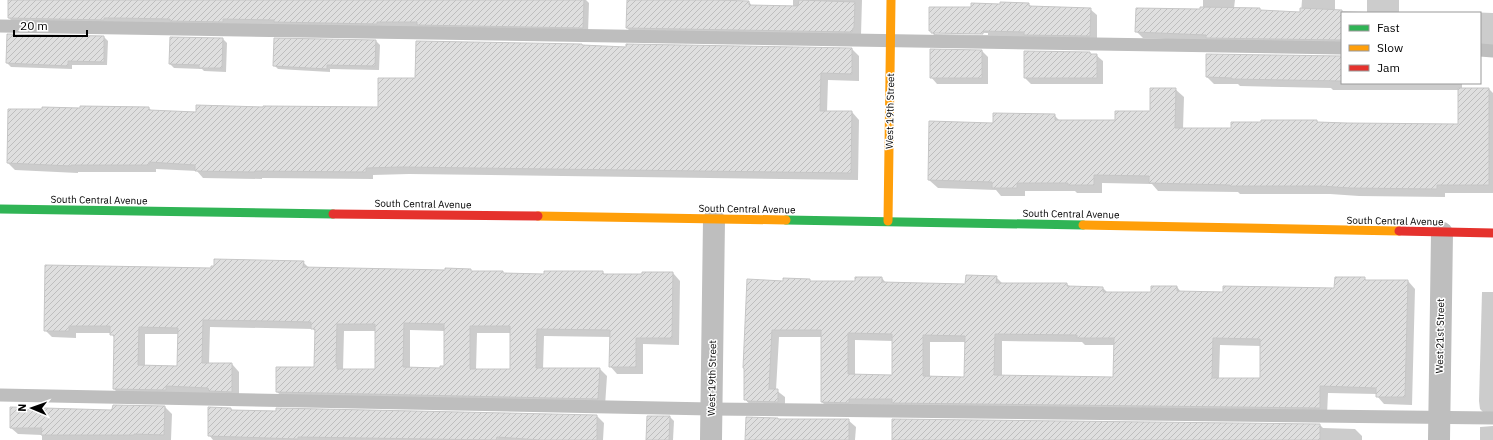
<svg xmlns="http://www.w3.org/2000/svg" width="1493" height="440" font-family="'IBM Plex Sans',sans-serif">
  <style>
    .shadow { fill: #0003; fill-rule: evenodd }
    .building { fill: url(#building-hatch); stroke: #c6c6c6; fill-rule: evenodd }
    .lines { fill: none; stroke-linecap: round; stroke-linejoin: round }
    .lane { stroke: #bebebe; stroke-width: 13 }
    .street { stroke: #bebebe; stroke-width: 22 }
    .fast { stroke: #30b455; stroke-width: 9 }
    .slow { stroke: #ff9f0a; stroke-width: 9 }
    .jam { stroke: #e5322d; stroke-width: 9 }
    .labels { text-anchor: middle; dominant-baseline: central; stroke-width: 3; stroke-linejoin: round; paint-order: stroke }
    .street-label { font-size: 10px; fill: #000; stroke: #fff }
  </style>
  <defs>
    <pattern id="building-hatch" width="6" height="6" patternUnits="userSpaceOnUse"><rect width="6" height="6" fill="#dfdfdf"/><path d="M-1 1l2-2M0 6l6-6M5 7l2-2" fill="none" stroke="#bebebe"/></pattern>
  </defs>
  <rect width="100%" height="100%" fill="#fff"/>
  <g class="shadow">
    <polygon points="9,0 586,0 589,3 588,33 15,24 9,18"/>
    <polygon points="628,0 727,0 727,2 749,2 753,7 793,7 793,0 862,0 861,35 634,35 627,28"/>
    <polygon points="1203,0 1235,0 1234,8 1259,9 1262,11 1301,13 1302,0 1335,0 1335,11 1367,12 1367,0 1399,0 1399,13 1342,13 1342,47 1143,38 1136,31 1201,10 1203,8"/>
    <path d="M1028,4L1032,7L1090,9L1097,15V42L938,40L930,30L972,8ZM935,32L988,33V35L935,34Z"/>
    <polygon points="1467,12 1493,13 1493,45 1480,45 1480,13 1467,13"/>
    <polygon points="104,37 108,41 107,65 72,65 72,69 11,67 7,63"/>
    <polygon points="223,39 227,43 226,72 204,71 202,69 174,68 170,64"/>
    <polygon points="376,41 380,45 379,70 330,69 330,72 278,69 274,65"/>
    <polygon points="582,45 583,46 627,48 852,49 859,56 859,81 828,80 827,112 852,112 859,120 858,180 409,174 373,175 373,179 262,178 262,179 203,178 197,171 156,169 156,172 78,172 78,173 15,170 8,163 81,109 149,108 152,111 197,113 264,108 379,108 416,79"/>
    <polygon points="982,51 988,57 988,84 937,84 931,77"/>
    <polygon points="1090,53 1092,55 1096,55 1103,61 1103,84 1031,84 1025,78"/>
    <polygon points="1342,57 1342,83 1462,83 1462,89 1489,89 1493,93 1493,193 1445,193 1445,197 1359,196 1330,194 1240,194 1238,192 1158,191 1152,184 1102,183 1102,193 1077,193 1075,191 1025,191 1025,196 1001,196 996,190 938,188 929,180 994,124 1054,115 1060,121 1116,121 1151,112 1175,89 1184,97 1183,129 1232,129 1317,121 1318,123 1459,126 1459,90 1333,90 1331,88 1240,86 1238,84 1214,84 1207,77"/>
    <path d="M303,262L310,269L446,271L470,270L472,272H502L505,274L545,275L603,272L605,275L673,273L680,281L679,345L643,344V374H617L610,366L611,337L544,336L543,369H600L607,376L605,406L285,399L277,392L315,368L316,332L313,329L210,327L209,364H232L239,372V398L121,396L114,389L115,339L111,333H76V338L52,337L45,330L212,269ZM410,330L445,331V367L441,369L410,368ZM344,331H376V370H343ZM477,333H511L510,370H476ZM145,334H178V367L145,366Z"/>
    <path d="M996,277L1003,284H1067L1070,287L1103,288L1108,293H1152L1177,287L1182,293H1224L1335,289L1364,278L1367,281H1408L1415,289L1412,405L1384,404L1377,396V394L1328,393L1327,415L829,409L822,402V337H779L776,390L785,397V409L752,407L745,399L784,282L809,280L811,282H856L882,278L886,283L966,285ZM855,340L893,341V376L855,375ZM1002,341L1082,342L1085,345H1115L1114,378L1002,376ZM930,342H965V378L930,377ZM1220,345L1261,346V379H1219Z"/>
    <polygon points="1482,292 1493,292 1493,420 1491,420 1480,409 1479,401"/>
    <polygon points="114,406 165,407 172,414 171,440 42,440 42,435 18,434 11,428 111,411 113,409"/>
    <polygon points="231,409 234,411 597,416 604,423 603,440 213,440 209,435"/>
    <polygon points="670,417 674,421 673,440 647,440"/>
    <polygon points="779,420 848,420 856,427 855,440 746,440"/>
    <polygon points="1320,425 1323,428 1355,429 1362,436 1362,440 893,440"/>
    <polygon points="1493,426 1493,440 1480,440 1480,427"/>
  </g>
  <g class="building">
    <polygon points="8,0 584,0 583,28 417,25 417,22 377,22 377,24 274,22 274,20 223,19 223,22 170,21 170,19 118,18 104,18 104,20 8,18"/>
    <polygon points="627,0 716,0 749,1 749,5 798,6 799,0 855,2 854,28 853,28 852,32 626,28"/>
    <polygon points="1000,2 1029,3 1029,6 1091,8 1090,36 1024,35 1024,32 983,31 983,34 931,33 931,31 929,31 929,7 971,7 971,3 1000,4"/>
    <polygon points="1200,7 1260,8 1260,10 1300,12 1300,8 1342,10 1342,40 1206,38 1206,35 1135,32 1136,8 1200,9"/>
    <polygon points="7,34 104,36 104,62 68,61 68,66 6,63"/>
    <polygon points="170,37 223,38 222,68 199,68 199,65 169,64"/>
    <polygon points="274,38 376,40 375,66 327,65 327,69 273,66"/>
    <polygon points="416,41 582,44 582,45 626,47 626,44 852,48 852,74 821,73 820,111 852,111 851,173 401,167 366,168 366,172 255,171 255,172 195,171 195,165 149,162 149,165 71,165 71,166 7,163 8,109 42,109 42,107 80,108 80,106 149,107 149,110 196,112 196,105 263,107 263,106 378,107 378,78 415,78"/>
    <polygon points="930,49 982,50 982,78 930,78"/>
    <polygon points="1024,51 1090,52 1090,54 1097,54 1097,78 1024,78"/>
    <polygon points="1206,54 1342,56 1342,81 1232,79 1232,78 1206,77"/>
    <polygon points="1150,88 1176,88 1175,128 1231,128 1231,122 1261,122 1261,120 1317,120 1317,122 1347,123 1458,124 1458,88 1489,88 1489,185 1437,185 1437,189 1350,188 1321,186 1230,186 1230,185 1149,183 1149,176 1094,175 1094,185 1068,185 1068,183 1017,183 1017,188 992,188 992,182 928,180 929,121 993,123 993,113 1055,114 1055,120 1115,120 1115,111 1150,111"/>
    <path d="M214,259L304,261L303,267L445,270V268L471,269V271H503V273L544,274V271H603V274H642V272H673L672,338H636V367H609L610,330L537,329L536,368H600L598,399L276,392V367H314L315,329H311V322L269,321L203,320L202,363H232V392L209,391L208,388L166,386V390L113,389L114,335H110V326H69V331H44L45,265L211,268V266H214ZM404,323L444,324V366H440V368L403,367ZM337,324H375V369H337V364L336,363ZM470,326H510V369H470ZM139,327L178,328L177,366L138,365Z"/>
    <path d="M966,275L997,276L996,283H1067V286L1103,287V292H1151V286H1177V291L1223,292V286L1334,288L1335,277H1365V280H1408L1405,397H1376V388L1320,386V408L892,403V399H849V403L821,402V330H772L769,389H778V402L747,401V400H744V368H743L747,279L783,281V278L810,279V281H855V277H882V282L965,284ZM848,333L892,334V375L848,374ZM995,334L1077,335V338H1114L1113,377L994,375ZM923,335L965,336L964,377L923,376ZM1213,338L1260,339V378H1212Z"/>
    <polygon points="113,405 165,406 164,435 134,434 134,435 41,435 42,428 10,428 10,407 111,410 112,409"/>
    <polygon points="208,407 231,408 231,410 276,411 276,408 597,415 597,440 540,440 497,437 496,440 298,437 298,439 208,436"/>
    <polygon points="647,416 670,416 669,440 646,440"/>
    <polygon points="746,417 778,418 778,419 849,419 849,440 745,440"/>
    <polygon points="892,419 1320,424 1320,440 892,440"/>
  </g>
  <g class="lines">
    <g class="lane">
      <polyline points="0,26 1342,48"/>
      <polyline points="1480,50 1493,51"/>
      <polyline points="0,395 711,409 1493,418"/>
    </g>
    <g class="street">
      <polyline points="711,440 714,220"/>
      <polyline points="1439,440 1442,233"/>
    </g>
    <g class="fast">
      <polyline points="0,209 333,214"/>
      <polyline points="786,220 1083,225"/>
    </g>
    <g class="slow">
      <polyline points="538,216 786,220"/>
      <polyline points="888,221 891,0"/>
      <polyline points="1083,225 1399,231"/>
    </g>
    <g class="jam">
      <polyline points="333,214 538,216"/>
      <polyline points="1399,231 1493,233"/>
    </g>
  </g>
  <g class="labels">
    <g class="street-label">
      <text transform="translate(890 111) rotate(-89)">West 19th Street</text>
      <text transform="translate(99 200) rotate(1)">South Central Avenue</text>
      <text transform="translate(423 204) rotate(1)">South Central Avenue</text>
      <text transform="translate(747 209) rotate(1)">South Central Avenue</text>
      <text transform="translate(1071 214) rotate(1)">South Central Avenue</text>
      <text transform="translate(1395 221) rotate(1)">South Central Avenue</text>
      <text transform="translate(1440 336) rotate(-89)">West 21st Street</text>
      <text transform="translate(712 378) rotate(-89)">West 19th Street</text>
    </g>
  </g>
  <rect x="1341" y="12" width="140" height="72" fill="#ffffff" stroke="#999999"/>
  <rect x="1349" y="25" width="20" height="6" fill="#30b455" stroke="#999999"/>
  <text x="1377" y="32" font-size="12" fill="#000000">Fast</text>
  <rect x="1349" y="45" width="20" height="6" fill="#ff9f0a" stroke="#999999"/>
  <text x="1377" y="52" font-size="12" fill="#000000">Slow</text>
  <rect x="1349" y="65" width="20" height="6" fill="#e5322d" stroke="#999999"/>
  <text x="1377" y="72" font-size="12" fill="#000000">Jam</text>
  <g transform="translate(32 408) rotate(272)" stroke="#ffffff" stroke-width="3" paint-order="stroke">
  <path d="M0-3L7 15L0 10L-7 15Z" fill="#000000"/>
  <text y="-6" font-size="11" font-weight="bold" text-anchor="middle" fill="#000000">N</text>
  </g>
  <path d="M14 30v6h73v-6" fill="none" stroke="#000000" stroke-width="2"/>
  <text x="20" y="30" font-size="12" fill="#000000" stroke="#ffffff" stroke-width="3" paint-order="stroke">20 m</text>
</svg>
